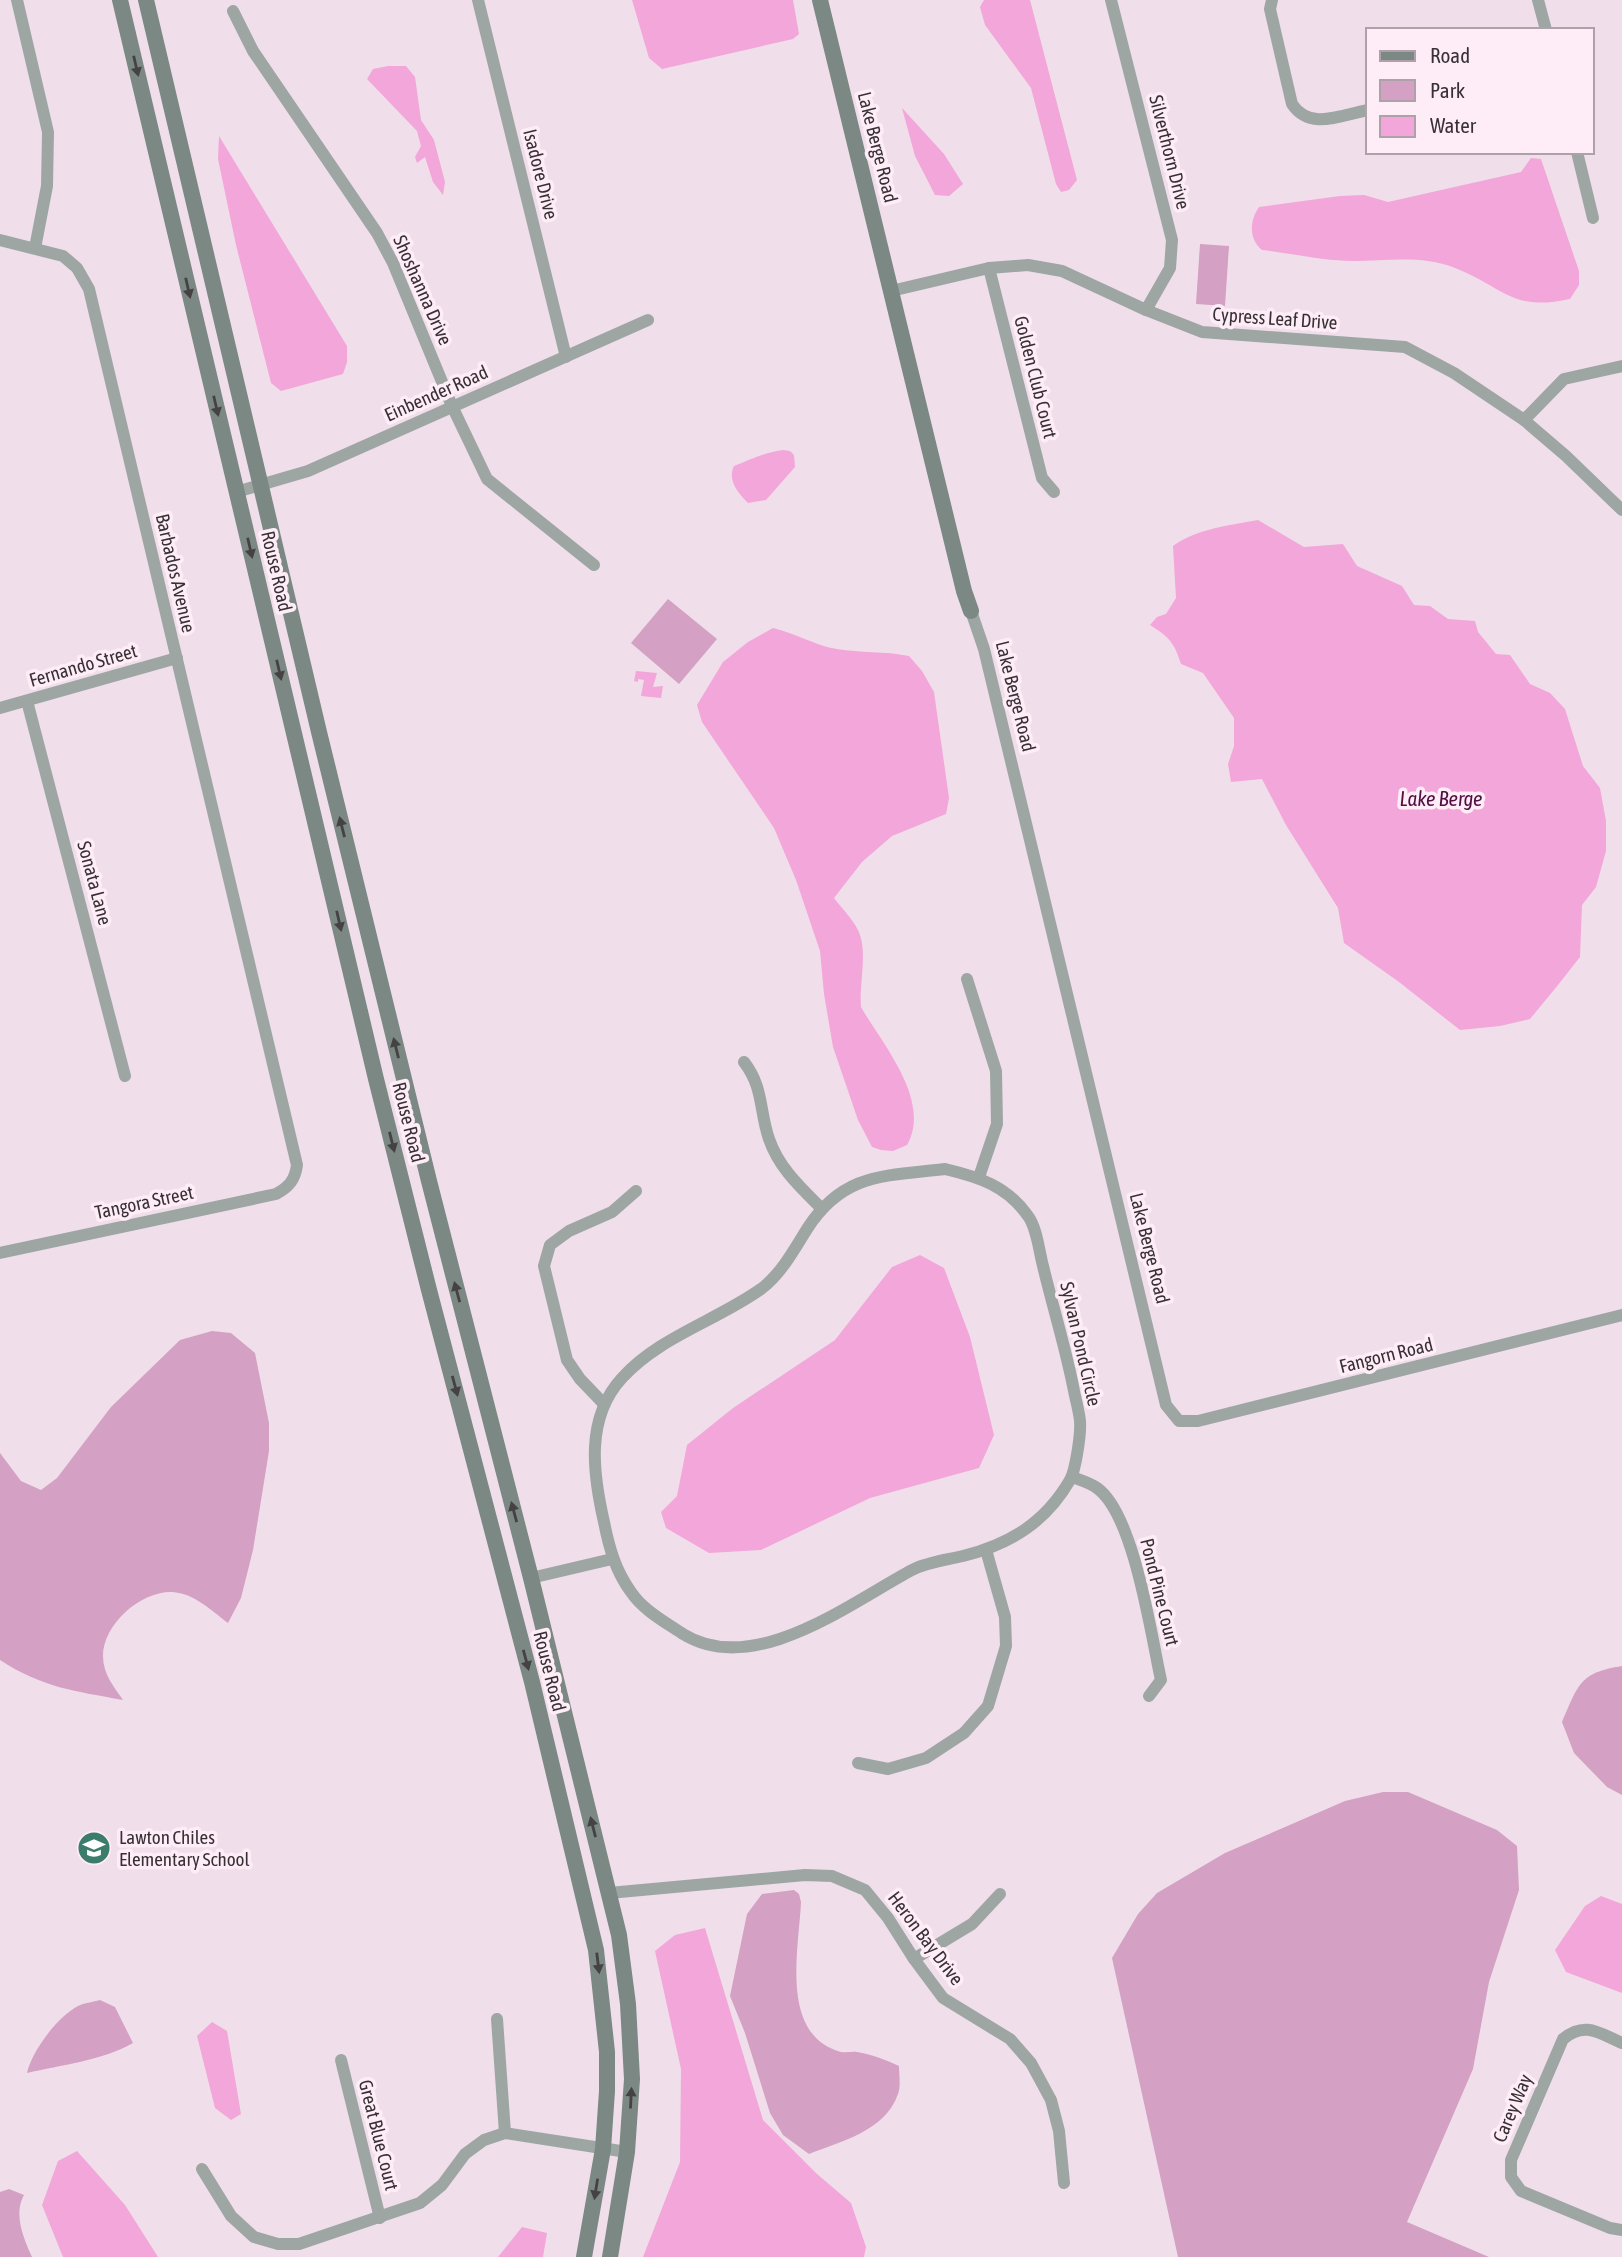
<svg xmlns="http://www.w3.org/2000/svg" width="1622" height="2257" font-family="'Asap Condensed',sans-serif">
  <style>
    .green { fill: #d4a0c3 }
    .water { fill: #f2a6d9 }
    .lines { fill: none; stroke-linecap: round; stroke-linejoin: round }
    .street { stroke: #9ea6a3; stroke-width: 12 }
    .secondary { stroke: #7b8883; stroke-width: 16 }
    .oneway { fill: #454244 }
    .labels { text-anchor: middle; dominant-baseline: central; stroke-width: 7; stroke-linejoin: round; paint-order: stroke }
    .street-label { font-size: 19px; fill: #373034; stroke: #feedf7 }
    .poi-label { font-size: 19px; fill: #373034; stroke: #feedf7; text-anchor: start }
    .water-label { font-size: 21px; font-style: italic; fill: #500e41; stroke: #feedf7 }
  </style>
  <rect width="100%" height="100%" fill="#f0dfea"/>
  <g class="green">
    <polygon points="1200,244 1229,246 1225,306 1196,304"/>
    <polygon points="668,599 717,639 679,684 631,643"/>
    <path d="M212,1331L231,1333L255,1353L269,1423V1451L253,1550L241,1598L228,1623C212,1611 194,1593 172,1592C141,1591 103,1624 103,1656C103,1674 114,1687 123,1700C75,1691 43,1688 0,1660V1453L21,1481L41,1490L57,1478L111,1407L180,1340Z"/>
    <path d="M1622,1666V1795L1607,1787L1574,1753L1562,1722C1579,1684 1579,1673 1622,1666Z"/>
    <polygon points="1383,1792 1408,1792 1497,1830 1517,1846 1519,1890 1489,1982 1473,2069 1407,2222 1489,2257 1178,2257 1112,1958 1138,1914 1157,1893 1225,1853 1345,1801"/>
    <path d="M794,1890L799,1894L801,1902C799,1949 779,2035 841,2052C846,2053 852,2051 857,2052C871,2054 886,2060 899,2066C899,2074 901,2086 898,2094C885,2131 842,2141 809,2154L783,2135L770,2113L745,2033L730,1996L747,1914L762,1894Z"/>
    <path d="M100,2000L115,2007L133,2043C101,2061 61,2065 27,2073C32,2051 57,2017 78,2006C84,2003 93,2002 100,2000Z"/>
    <path d="M9,2189L24,2195C13,2214 24,2239 32,2257H0V2192Z"/>
  </g>
  <g class="water">
    <polygon points="632,0 793,0 799,34 793,39 662,69 649,58"/>
    <polygon points="984,0 1030,0 1077,180 1069,190 1061,192 1056,184 1031,88 985,25 980,7"/>
    <polygon points="388,66 406,66 415,77 421,120 434,140 445,182 443,195 433,182 425,157 417,163 415,157 421,146 417,131 367,79 373,69"/>
    <polygon points="902,108 944,154 963,184 949,196 935,195 915,156"/>
    <polygon points="219,136 347,346 347,362 343,374 281,391 271,383 236,245 218,159"/>
    <path d="M1531,158L1541,159L1579,271V285L1570,299C1511,312 1504,287 1455,268C1422,255 1388,261 1353,261C1323,261 1292,253 1262,250C1248,238 1250,220 1259,207L1340,196L1364,195L1388,202L1521,172Z"/>
    <path d="M783,450L790,451L794,455L795,467L766,500L748,503C738,493 727,480 734,466C753,459 762,453 783,450Z"/>
    <path d="M1258,520L1304,547L1343,544L1357,566L1402,586L1414,605L1430,606L1448,619L1475,621L1478,632L1496,654L1510,655L1530,684L1550,693L1565,709L1583,766L1600,788L1606,821V851L1596,887L1582,905L1580,957L1558,985L1530,1019L1500,1026L1460,1030L1399,982L1344,943L1338,908L1286,825L1262,779L1231,782L1228,764L1234,746V718L1203,673L1181,664C1174,642 1169,637 1150,625L1157,617L1166,614L1176,598L1173,546C1198,528 1228,526 1258,520Z"/>
    <path d="M773,628C795,633 816,646 837,649C860,653 885,651 909,656L922,671L934,692L949,798L946,814L892,836L862,862L834,898C842,909 856,922 860,935C867,955 859,986 861,1007C883,1045 932,1101 907,1145L893,1151L881,1150L872,1147L858,1120L833,1047L824,994L820,951L796,880L774,828L702,722L697,705L723,662L748,642Z"/>
    <polygon points="636,671 657,673 653,687 663,686 661,698 641,696 644,680 638,679 638,682 634,681"/>
    <polygon points="920,1255 944,1268 970,1337 994,1435 979,1468 870,1498 761,1550 709,1553 666,1528 661,1512 677,1496 687,1445 733,1408 835,1340 892,1267"/>
    <polygon points="1601,1896 1622,1904 1622,1993 1566,1972 1555,1950 1585,1906"/>
    <polygon points="705,1928 763,2120 817,2174 851,2203 866,2247 864,2257 643,2257 680,2162 681,2069 655,1951 675,1935"/>
    <polygon points="212,2022 227,2031 241,2114 231,2120 215,2108 197,2036"/>
    <polygon points="77,2151 125,2205 158,2257 63,2257 42,2205 58,2161"/>
    <polygon points="522,2227 547,2233 543,2257 498,2257"/>
  </g>
  <g class="lines">
    <g class="street">
      <polyline points="17,0 48,132 47,186 35,248"/>
      <polyline points="478,0 566,357"/>
      <polyline points="1111,0 1172,240 1170,268 1146,310"/>
      <path d="M1272,0L1270,9L1292,104C1310,131 1341,115 1368,110"/>
      <polyline points="1538,0 1546,30"/>
      <polyline points="233,11 253,51 377,233 393,263 452,406 487,479 594,565"/>
      <polyline points="1577,152 1593,218"/>
      <path d="M0,240L63,256L77,268L89,289L297,1165C295,1180 289,1187 276,1194L0,1253"/>
      <polyline points="989,268 1042,478 1054,492"/>
      <polyline points="891,291 989,268 1028,265 1062,271 1146,310 1202,332 1405,347 1454,373 1524,420 1566,456 1622,510"/>
      <polyline points="1524,420 1564,379 1622,366"/>
      <polyline points="236,492 308,471 648,320"/>
      <polyline points="971,611 984,649 1166,1405 1179,1421 1198,1421 1622,1315"/>
      <polyline points="27,701 125,1076"/>
      <polyline points="0,708 177,658"/>
      <polyline points="967,979 996,1071 997,1124 979,1177"/>
      <path d="M744,1062C764,1088 759,1110 769,1139C779,1168 800,1187 821,1208"/>
      <path d="M945,1169C979,1177 1007,1186 1028,1216C1037,1228 1039,1251 1043,1266C1053,1308 1066,1349 1074,1391C1076,1401 1079,1411 1080,1421C1081,1433 1076,1469 1070,1480C1045,1523 1010,1544 963,1556C946,1560 927,1562 912,1570C850,1603 754,1678 683,1634C665,1622 643,1610 631,1592C615,1570 609,1547 604,1522C593,1474 585,1418 622,1378C659,1337 716,1321 761,1289C781,1274 794,1250 807,1229C843,1173 884,1176 945,1169Z"/>
      <polyline points="604,1404 580,1379 567,1360 544,1266 550,1245 569,1231 612,1212 636,1191"/>
      <path d="M1072,1477C1080,1480 1090,1483 1097,1488C1134,1514 1151,1635 1161,1680L1149,1696"/>
      <polyline points="531,1578 612,1559"/>
      <polyline points="858,1763 888,1769 926,1758 964,1733 988,1706 1006,1646 1005,1617 986,1550"/>
      <polyline points="609,1893 805,1875 832,1876 865,1890 888,1918 914,1959 943,1998 1010,2039 1031,2063 1051,2100 1059,2131 1064,2183"/>
      <polyline points="914,1959 972,1924 1000,1894"/>
      <polyline points="497,2019 505,2133"/>
      <path d="M1622,2043C1599,2033 1585,2021 1563,2039L1511,2160V2177L1521,2191L1610,2228L1622,2230"/>
      <polyline points="341,2060 380,2218"/>
      <polyline points="202,2169 231,2216 254,2237 278,2244 299,2244 420,2203 442,2185 465,2154 484,2140 505,2133 627,2152"/>
    </g>
    <g class="secondary">
      <polyline points="120,0 376,1079 429,1290 532,1682 596,1950 607,2052 607,2091 603,2149 584,2257"/>
      <polyline points="146,0 319,732 429,1181 531,1578 619,1935 628,2004 632,2079 627,2152 610,2257"/>
      <polyline points="820,0 964,591 971,611"/>
    </g>
  </g>
  <defs><path id="oneway-solid" d="M-6-.8H1V-3.2L6.5 0L1 3.2V.8H-6Z" transform="scale(1.75)"/></defs>
  <g class="oneway">
    <use href="#oneway-solid" transform="translate(136 66) rotate(77)"/>
    <use href="#oneway-solid" transform="translate(188 288) rotate(77)"/>
    <use href="#oneway-solid" transform="translate(216 406) rotate(77)"/>
    <use href="#oneway-solid" transform="translate(250 548) rotate(77)"/>
    <use href="#oneway-solid" transform="translate(279 670) rotate(77)"/>
    <use href="#oneway-solid" transform="translate(342 827) rotate(-104)"/>
    <use href="#oneway-solid" transform="translate(339 921) rotate(77)"/>
    <use href="#oneway-solid" transform="translate(396 1048) rotate(-104)"/>
    <use href="#oneway-solid" transform="translate(392 1142) rotate(76)"/>
    <use href="#oneway-solid" transform="translate(457 1292) rotate(-105)"/>
    <use href="#oneway-solid" transform="translate(455 1386) rotate(75)"/>
    <use href="#oneway-solid" transform="translate(514 1512) rotate(-105)"/>
    <use href="#oneway-solid" transform="translate(526 1660) rotate(75)"/>
    <use href="#oneway-solid" transform="translate(593 1827) rotate(-104)"/>
    <use href="#oneway-solid" transform="translate(598 1963) rotate(83)"/>
    <use href="#oneway-solid" transform="translate(631 2098) rotate(-87)"/>
    <use href="#oneway-solid" transform="translate(596 2189) rotate(99)"/>
  </g>
  <defs>
    <symbol id="school-disc" viewBox="-11 -11 22 22"><circle r="9.5" fill="#3c7c6b" stroke="#feedf7"/><path d="M0-5L7-2L0 1L-7-2ZM-4 1L0 2.5L4 1V4Q0 6-4 4Z" fill="#fff"/></symbol>
  </defs>
  <g fill-rule="evenodd">
    <use href="#school-disc" x="75" y="1829" width="38" height="38"/>
  </g>
  <g class="labels">
    <g class="street-label">
      <text transform="translate(878 147) rotate(76)">Lake Berge Road</text>
      <text transform="translate(1170 152) rotate(76)">Silverthorn Drive</text>
      <text transform="translate(541 174) rotate(76)">Isadore Drive</text>
      <text transform="translate(423 290) rotate(66)">Shoshanna Drive</text>
      <text transform="translate(1275 318) rotate(4)">Cypress Leaf Drive</text>
      <text transform="translate(1036 377) rotate(76)">Golden Club Court</text>
      <text transform="translate(436 393) rotate(-24)">Einbender Road</text>
      <text transform="translate(277 571) rotate(77)">Rouse Road</text>
      <text transform="translate(176 573) rotate(77)">Barbados Avenue</text>
      <text transform="translate(83 665) rotate(-16)">Fernando Street</text>
      <text transform="translate(1016 696) rotate(76)">Lake Berge Road</text>
      <text transform="translate(95 883) rotate(75)">Sonata Lane</text>
      <text transform="translate(409 1122) rotate(76)">Rouse Road</text>
      <text transform="translate(144 1202) rotate(-12)">Tangora Street</text>
      <text transform="translate(1150 1248) rotate(76)">Lake Berge Road</text>
      <text transform="translate(1081 1344) rotate(77)">Sylvan Pond Circle</text>
      <text transform="translate(1386 1355) rotate(-14)">Fangorn Road</text>
      <text transform="translate(1160 1592) rotate(76)">Pond Pine Court</text>
      <text transform="translate(550 1671) rotate(76)">Rouse Road</text>
      <text transform="translate(926 1938) rotate(53)">Heron Bay Drive</text>
      <text transform="translate(1512 2108) rotate(-67)">Carey Way</text>
      <text transform="translate(379 2135) rotate(76)">Great Blue Court</text>
    </g>
    <g class="poi-label">
      <text x="119" y="1837">Lawton Chiles<tspan x="119" dy="22">Elementary School</tspan></text>
    </g>
    <g class="water-label">
      <text x="1441" y="798">Lake Berge</text>
    </g>
  </g>
  <rect x="1366" y="28" width="228" height="126" fill="#feedf7" stroke="#aea1a9" stroke-width="2"/>
  <rect x="1380" y="51" width="35" height="10" fill="#7b8883" stroke="#aea1a9" stroke-width="2"/>
  <text x="1430" y="63" font-size="21" fill="#373034">Road</text>
  <rect x="1380" y="80" width="35" height="21" fill="#d4a0c3" stroke="#aea1a9" stroke-width="2"/>
  <text x="1430" y="98" font-size="21" fill="#373034">Park</text>
  <rect x="1380" y="116" width="35" height="21" fill="#f2a6d9" stroke="#aea1a9" stroke-width="2"/>
  <text x="1430" y="133" font-size="21" fill="#373034">Water</text>
</svg>
